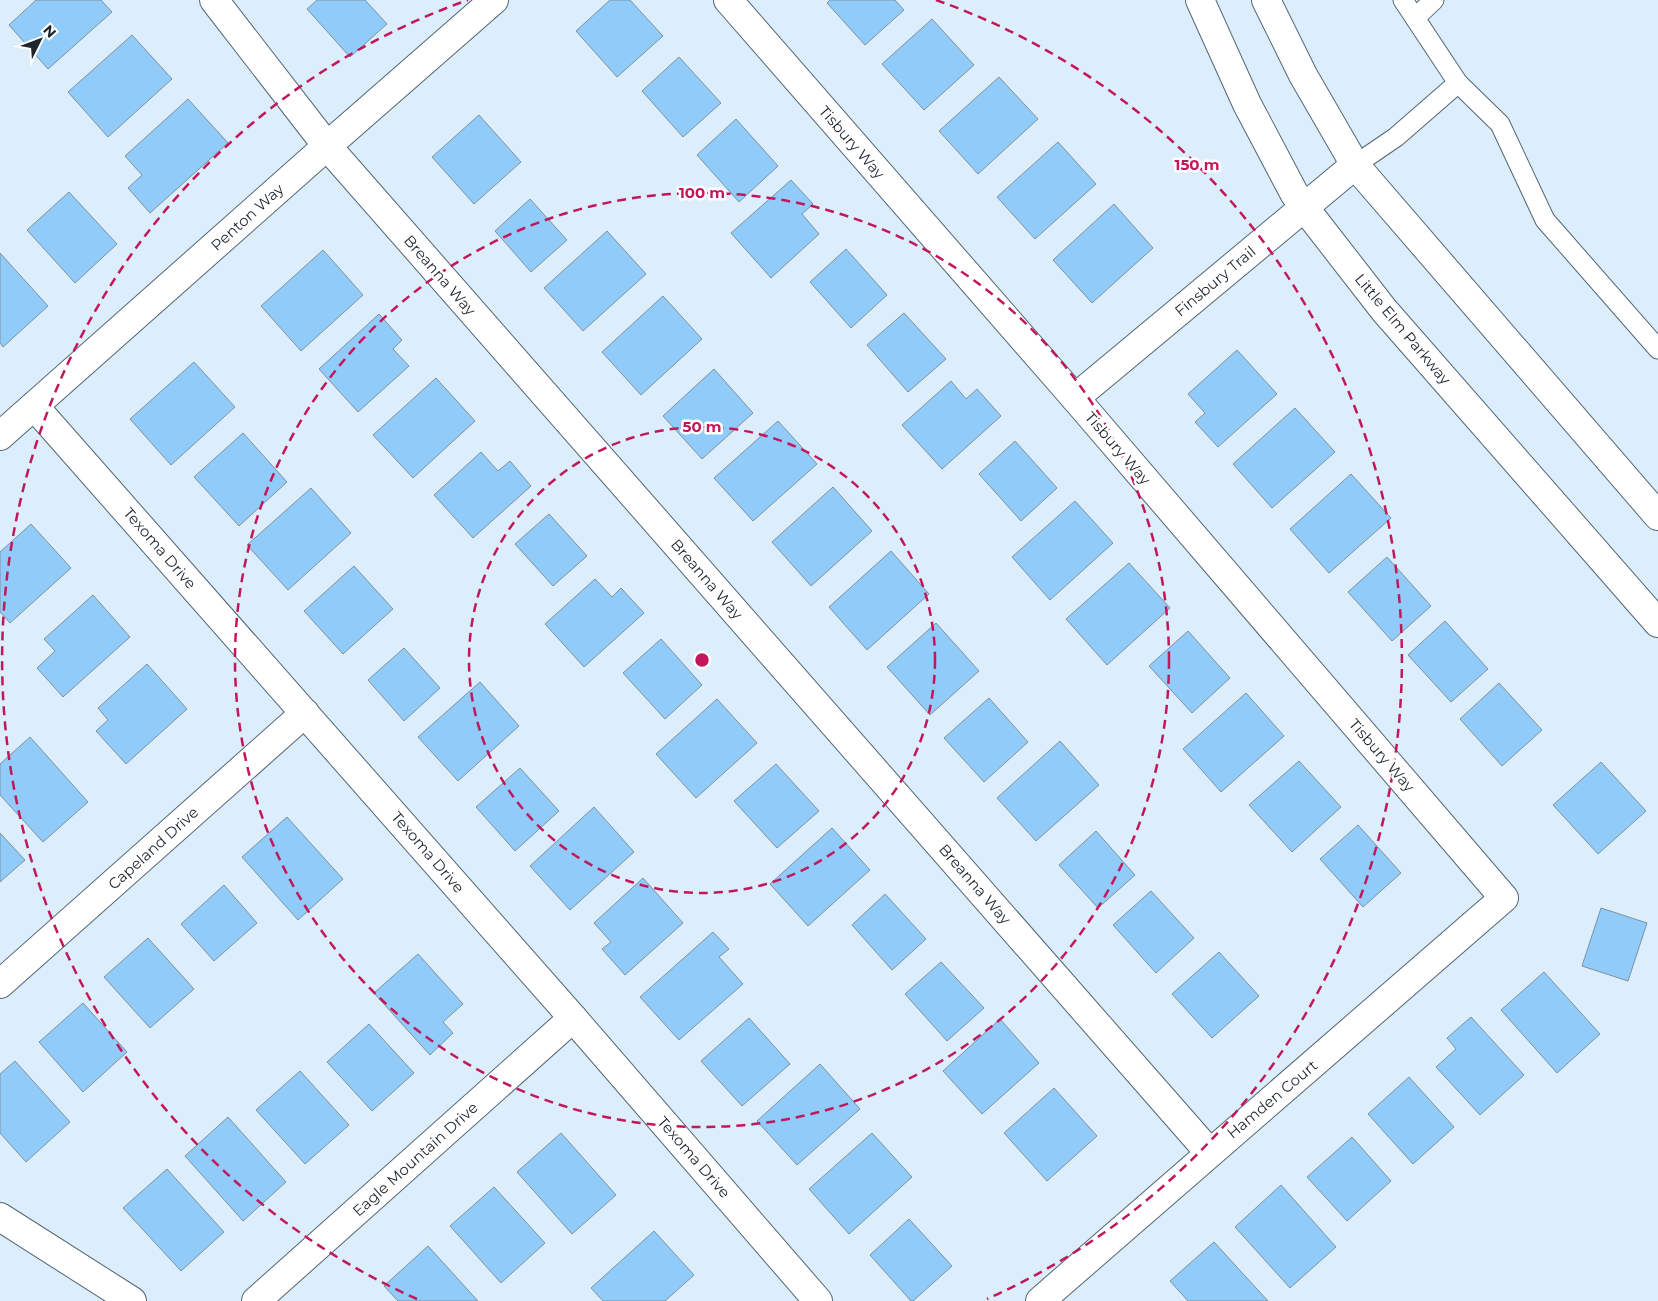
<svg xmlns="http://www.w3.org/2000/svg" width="1658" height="1301" font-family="Montserrat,sans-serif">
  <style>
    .building { fill: #90cbf9; stroke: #7d91a1 }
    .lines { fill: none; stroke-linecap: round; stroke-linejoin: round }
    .service-casing { stroke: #536675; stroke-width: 21 }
    .minor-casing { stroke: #536675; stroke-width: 30 }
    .secondary-casing { stroke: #536675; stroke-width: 30 }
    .service { stroke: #fff; stroke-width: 19 }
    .minor { stroke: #fff; stroke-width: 28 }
    .secondary { stroke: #fff; stroke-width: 28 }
    .ring { fill: none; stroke: #c2185b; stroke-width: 2.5; stroke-dasharray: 9 6 }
    .labels { text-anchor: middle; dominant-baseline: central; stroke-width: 5; stroke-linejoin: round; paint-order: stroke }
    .street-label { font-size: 15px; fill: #1f272e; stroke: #fff }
    .centre { fill: #c2185b; stroke: #fff; stroke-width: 2.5 }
    .ring-label { font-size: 15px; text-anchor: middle; font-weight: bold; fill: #c2185b; stroke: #fff; stroke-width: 5; stroke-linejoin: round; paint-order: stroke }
  </style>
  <rect width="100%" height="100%" fill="#dcedfb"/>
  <g class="building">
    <polygon points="36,0 101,0 112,12 48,69 9,25"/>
    <polygon points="317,0 365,0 387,24 350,57 307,9"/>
    <polygon points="610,0 630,0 663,36 617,77 576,31"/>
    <polygon points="830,0 895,0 904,10 865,45 827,3"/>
    <polygon points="932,19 974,65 924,110 882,64"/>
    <polygon points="132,35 172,79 108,137 68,92"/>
    <polygon points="679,57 721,103 683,137 642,91"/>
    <polygon points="999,77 1038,119 978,174 939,131"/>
    <polygon points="188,99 228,143 150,213 128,188 142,175 125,156"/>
    <polygon points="479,115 521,162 474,204 432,157"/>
    <polygon points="736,119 778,166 739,202 697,155"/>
    <polygon points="1058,142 1096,184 1035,239 997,197"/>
    <polygon points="791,180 813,204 802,214 819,234 771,278 731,233"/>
    <polygon points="69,192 117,244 75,283 27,230"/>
    <polygon points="530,199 567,240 531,272 495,231"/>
    <polygon points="1114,204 1153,248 1092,303 1053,260"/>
    <polygon points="607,231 646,274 583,331 544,288"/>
    <polygon points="846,249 887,295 851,328 810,282"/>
    <polygon points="323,250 363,295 301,351 261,306"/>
    <polygon points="0,253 48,306 3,347 0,343"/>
    <polygon points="663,296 702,339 641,395 602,352"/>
    <polygon points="904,313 946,359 908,392 867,345"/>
    <polygon points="379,314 402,340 393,349 409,366 358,412 319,369"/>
    <polygon points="1237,350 1277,394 1218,447 1195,422 1205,413 1188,394"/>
    <polygon points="194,362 235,407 171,465 130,419"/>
    <polygon points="714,369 753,413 702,459 663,416"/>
    <polygon points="436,378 475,421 413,478 373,435"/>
    <polygon points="951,381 966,399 977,389 1001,416 942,469 902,425"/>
    <polygon points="1295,408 1335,452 1272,508 1233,464"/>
    <polygon points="778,421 817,464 753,521 714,478"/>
    <polygon points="243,433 287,482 239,526 194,477"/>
    <polygon points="1015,441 1057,488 1021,521 979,474"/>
    <polygon points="481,452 498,471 510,461 531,486 473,538 434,495"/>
    <polygon points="1351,474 1391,518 1329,573 1290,529"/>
    <polygon points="833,487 872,531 811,586 772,542"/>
    <polygon points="311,488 351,533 288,590 247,545"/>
    <polygon points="1075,501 1113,543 1050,600 1012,557"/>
    <polygon points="549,514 587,556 553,586 515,544"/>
    <polygon points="31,524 71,568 10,623 0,612 0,552"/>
    <polygon points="891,551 929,594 867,650 829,607"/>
    <polygon points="1387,557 1431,606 1392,641 1348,592"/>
    <polygon points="1129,563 1170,608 1107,665 1066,619"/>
    <polygon points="354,566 393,609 343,654 304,611"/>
    <polygon points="595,579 612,597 621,588 644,613 584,667 545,624"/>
    <polygon points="93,595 130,637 63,697 37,668 55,651 44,639"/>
    <polygon points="1445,621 1488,669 1451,702 1408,655"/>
    <polygon points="936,623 979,671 930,715 887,667"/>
    <polygon points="1188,631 1230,678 1192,713 1149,666"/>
    <polygon points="661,639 702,685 665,719 623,673"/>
    <polygon points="404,648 440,688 404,721 368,680"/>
    <polygon points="147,664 187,709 126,764 96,731 108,720 98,708"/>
    <polygon points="480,682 519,726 458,781 418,737"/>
    <polygon points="1499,683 1542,730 1502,766 1460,719"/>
    <polygon points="1246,693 1284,736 1221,792 1183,749"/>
    <polygon points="989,698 1028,742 984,782 944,738"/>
    <polygon points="717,699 757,743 696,798 656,754"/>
    <polygon points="30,737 88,802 43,842 0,795 0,764"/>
    <polygon points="1060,741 1099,785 1036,841 997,798"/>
    <polygon points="1299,761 1341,807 1292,852 1249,805"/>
    <polygon points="1601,762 1646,811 1598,854 1553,805"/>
    <polygon points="776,764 819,811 777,848 734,801"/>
    <polygon points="520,768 559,811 515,851 476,807"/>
    <polygon points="594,807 634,852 570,910 530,866"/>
    <polygon points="287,817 343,879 298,920 242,857"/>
    <polygon points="1358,825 1401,873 1363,907 1320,859"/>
    <polygon points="832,828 870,870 808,926 770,884"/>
    <polygon points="1096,831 1135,875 1098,908 1059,865"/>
    <polygon points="0,833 25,860 0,882"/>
    <polygon points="643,878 683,923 625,975 602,949 611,942 594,923"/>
    <polygon points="224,885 257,923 214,961 181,924"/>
    <polygon points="1151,891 1194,938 1156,973 1113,925"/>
    <polygon points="885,894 926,939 892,970 852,925"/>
    <polygon points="1601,908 1647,923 1628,981 1582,966"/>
    <polygon points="713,932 729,949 719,957 743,984 679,1040 640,997"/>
    <polygon points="148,938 194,989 150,1028 104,977"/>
    <polygon points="1219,952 1259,996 1212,1038 1172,994"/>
    <polygon points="418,954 463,1004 443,1022 453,1033 430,1055 374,993"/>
    <polygon points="941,962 984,1008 947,1041 905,994"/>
    <polygon points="1544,972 1600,1034 1557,1073 1501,1010"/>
    <polygon points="83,1003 127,1052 83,1092 39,1042"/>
    <polygon points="1471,1017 1524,1075 1480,1115 1436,1067 1456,1049 1447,1038"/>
    <polygon points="749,1018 790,1064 742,1106 701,1061"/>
    <polygon points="1000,1019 1039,1063 982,1114 943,1071"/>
    <polygon points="369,1024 414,1073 372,1111 327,1062"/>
    <polygon points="15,1061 70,1122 26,1162 0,1133 0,1074"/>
    <polygon points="820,1064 860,1109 797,1165 757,1121"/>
    <polygon points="300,1071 349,1125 305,1164 256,1110"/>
    <polygon points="1409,1077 1454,1127 1413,1164 1368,1114"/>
    <polygon points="1054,1088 1097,1136 1047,1181 1004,1133"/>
    <polygon points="228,1117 286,1182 243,1221 185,1156"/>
    <polygon points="561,1133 616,1195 572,1234 517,1172"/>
    <polygon points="872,1133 912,1177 849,1234 809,1189"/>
    <polygon points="1352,1137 1391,1181 1347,1221 1307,1177"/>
    <polygon points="167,1169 224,1232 181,1271 123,1208"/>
    <polygon points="1281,1185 1336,1247 1290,1288 1235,1227"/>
    <polygon points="494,1187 545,1243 501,1283 450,1226"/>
    <polygon points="909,1219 952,1266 913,1301 911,1301 870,1255"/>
    <polygon points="654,1231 694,1275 665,1301 603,1301 591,1288"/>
    <polygon points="1214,1242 1268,1301 1188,1301 1170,1281"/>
    <polygon points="428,1246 478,1301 398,1301 384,1286"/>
  </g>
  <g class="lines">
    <defs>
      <g id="service">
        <polyline points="1415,18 1434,0"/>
        <polyline points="1458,83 1500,124 1545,220 1658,349"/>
        <polyline points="1355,165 1396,137 1458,83 1403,0"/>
      </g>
      <g id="minor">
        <polyline points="214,0 327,146 1209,1152"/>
        <path d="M728,0L1075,398L1504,898C1350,1033 1194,1166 1040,1301"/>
        <polyline points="1075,398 1355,165"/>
        <polyline points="34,406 573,1018 818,1301"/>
        <polyline points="0,436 327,146 494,0"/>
        <polyline points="0,984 305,713"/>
        <polyline points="0,1217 132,1301"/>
        <polyline points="256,1301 573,1018"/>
      </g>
      <g id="secondary">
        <polyline points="1200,0 1247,104 1294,193 1304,207 1384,310 1658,623"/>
        <polyline points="1266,0 1303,75 1355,165 1658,516"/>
      </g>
    </defs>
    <use href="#service" class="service-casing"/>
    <use href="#minor" class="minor-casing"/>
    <use href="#secondary" class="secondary-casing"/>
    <use href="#service" class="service"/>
    <use href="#minor" class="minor"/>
    <use href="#secondary" class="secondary"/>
  </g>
  <g class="ring">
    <circle cx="702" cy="660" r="233"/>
    <circle cx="702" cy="660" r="467"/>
    <path d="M417 1299A700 700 0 0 1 468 0M936 0A700 700 0 0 1 987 1299"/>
  </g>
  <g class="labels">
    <g class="street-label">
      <text transform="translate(852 142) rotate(49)">Tisbury Way</text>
      <text transform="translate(247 217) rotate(-42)">Penton Way</text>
      <text transform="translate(440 275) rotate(49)">Breanna Way</text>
      <text transform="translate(1215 281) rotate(-40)">Finsbury Trail</text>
      <text transform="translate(1403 329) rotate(50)">Little Elm Parkway</text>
      <text transform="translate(1118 448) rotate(49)">Tisbury Way</text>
      <text transform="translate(160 548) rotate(49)">Texoma Drive</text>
      <text transform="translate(707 579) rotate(49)">Breanna Way</text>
      <text transform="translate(1382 755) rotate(49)">Tisbury Way</text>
      <text transform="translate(153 848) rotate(-42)">Capeland Drive</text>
      <text transform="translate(428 852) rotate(49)">Texoma Drive</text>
      <text transform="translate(975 884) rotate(49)">Breanna Way</text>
      <text transform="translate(1272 1099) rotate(-40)">Hamden Court</text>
      <text transform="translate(694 1157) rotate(49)">Texoma Drive</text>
      <text transform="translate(415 1159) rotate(-42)">Eagle Mountain Drive</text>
    </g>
  </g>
  <circle cx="702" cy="660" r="8" class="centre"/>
  <g class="ring-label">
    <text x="1197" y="170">150 m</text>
    <text x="702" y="198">100 m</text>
    <text x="702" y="432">50 m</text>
  </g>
  <g transform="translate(40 40) rotate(48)" stroke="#ffffff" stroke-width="4" paint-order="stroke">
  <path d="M0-4L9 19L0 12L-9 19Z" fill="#1f272e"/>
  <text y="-8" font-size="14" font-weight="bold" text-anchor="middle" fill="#1f272e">N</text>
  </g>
</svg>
